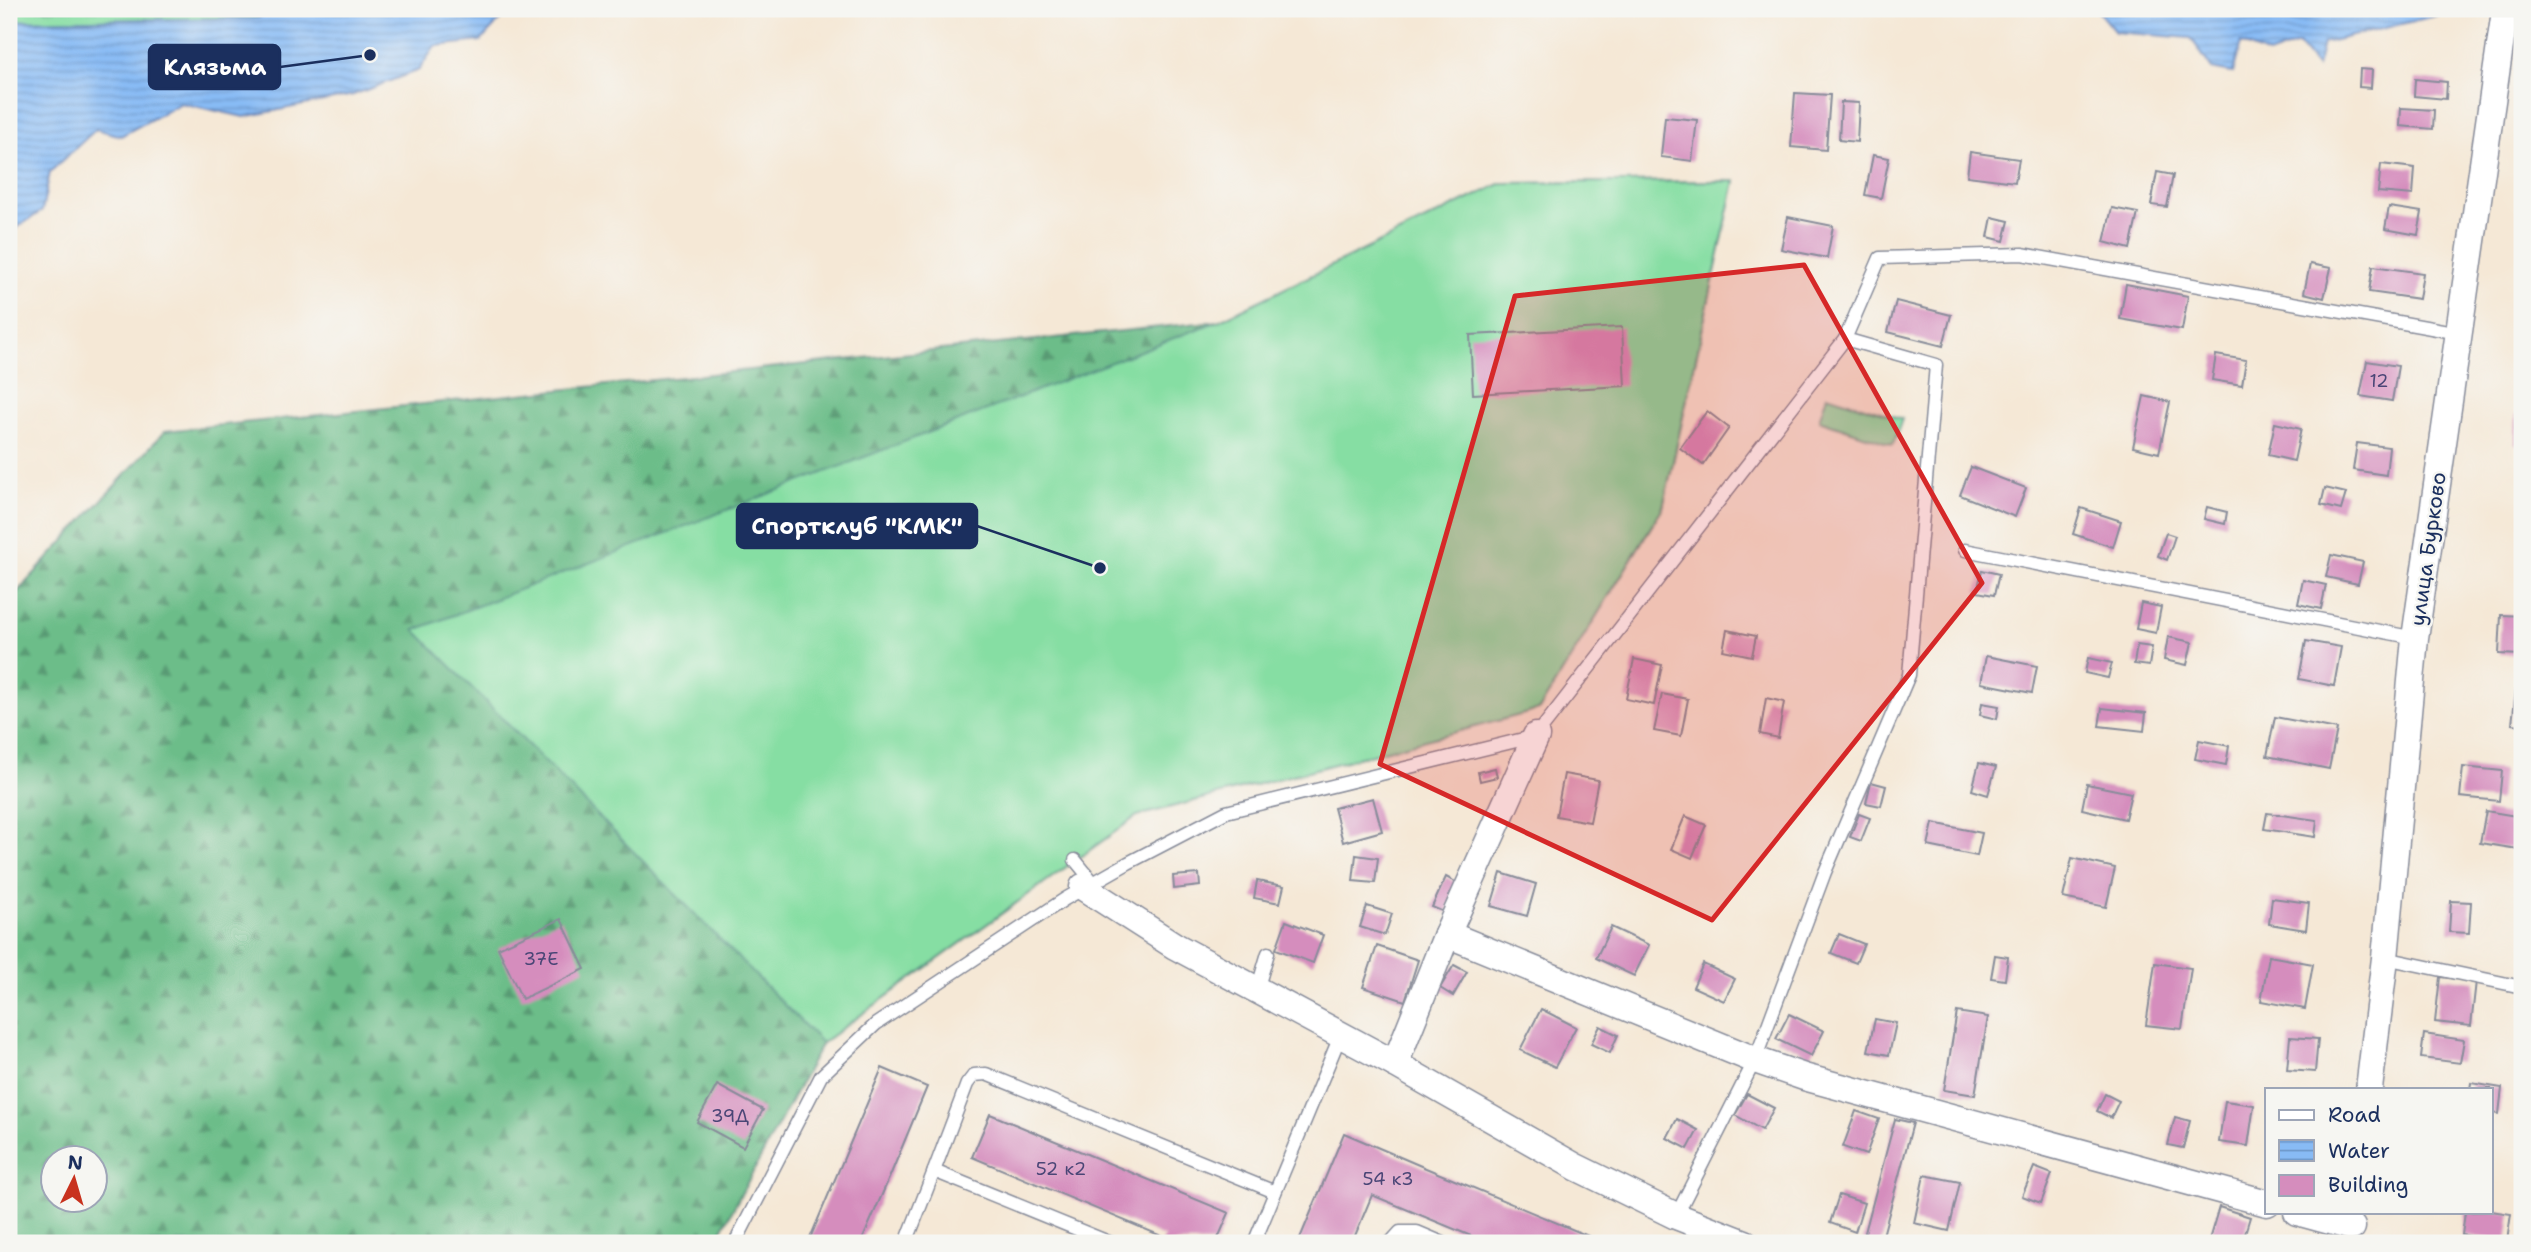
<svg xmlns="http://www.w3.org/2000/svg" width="2531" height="1252" font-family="'Shantell Sans',sans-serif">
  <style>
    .grass { fill: url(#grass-tufts); stroke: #508680; stroke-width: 2 }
    .forest { fill: url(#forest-firs); stroke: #447674; stroke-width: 2; fill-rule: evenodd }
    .pitch { fill: #86dea3; stroke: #508680; stroke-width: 2 }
    .water { fill: url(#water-rules); stroke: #5275aa; stroke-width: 2 }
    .building { fill: #d58dbd }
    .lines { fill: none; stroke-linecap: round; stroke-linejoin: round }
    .lane-casing { stroke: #888c9a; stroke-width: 15 }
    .street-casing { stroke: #888c9a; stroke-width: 29 }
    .lane { stroke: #fff; stroke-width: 12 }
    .street { stroke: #fff; stroke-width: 26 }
    .marked { fill: #d62828; fill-opacity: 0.2; stroke: #d62828; stroke-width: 5; stroke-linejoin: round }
    .labels { text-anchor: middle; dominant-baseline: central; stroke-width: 5; stroke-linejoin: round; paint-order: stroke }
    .number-label { font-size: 18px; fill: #4a4676 }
    .street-label { font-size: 21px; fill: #1b2f5e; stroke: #f6f6f2 }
    .leader { fill: none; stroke: #1b2f5e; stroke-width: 2.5 }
    .callout-dot { fill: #1b2f5e; stroke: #f6f6f2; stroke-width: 2.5 }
    .callout { fill: #1b2f5e; stroke: #1b2f5e; stroke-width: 2.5 }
    .callout-label { font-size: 23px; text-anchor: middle; font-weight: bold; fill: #fff }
  </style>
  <defs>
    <pattern id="grass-tufts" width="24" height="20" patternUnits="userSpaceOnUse" patternTransform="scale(1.75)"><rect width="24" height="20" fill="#86dea3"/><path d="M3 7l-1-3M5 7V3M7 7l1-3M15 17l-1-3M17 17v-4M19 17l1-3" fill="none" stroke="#73bf8f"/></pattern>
    <pattern id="forest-firs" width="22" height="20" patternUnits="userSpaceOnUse" patternTransform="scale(1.75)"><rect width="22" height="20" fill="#6cbd89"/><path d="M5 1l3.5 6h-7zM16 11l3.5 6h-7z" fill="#589a73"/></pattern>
    <pattern id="water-rules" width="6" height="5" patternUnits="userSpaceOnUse" patternTransform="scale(1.75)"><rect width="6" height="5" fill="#88bbf5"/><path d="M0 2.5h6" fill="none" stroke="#6e98ca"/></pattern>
  </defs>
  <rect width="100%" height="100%" fill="#f6f6f2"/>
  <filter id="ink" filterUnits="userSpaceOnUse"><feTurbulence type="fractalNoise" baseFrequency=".0143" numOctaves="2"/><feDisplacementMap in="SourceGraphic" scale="14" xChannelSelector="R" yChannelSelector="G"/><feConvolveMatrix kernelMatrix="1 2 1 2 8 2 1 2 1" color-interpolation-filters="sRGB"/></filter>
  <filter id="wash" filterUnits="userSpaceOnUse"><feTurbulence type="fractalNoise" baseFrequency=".00686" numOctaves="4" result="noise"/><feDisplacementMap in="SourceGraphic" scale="28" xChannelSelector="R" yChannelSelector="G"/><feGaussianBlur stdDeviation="1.57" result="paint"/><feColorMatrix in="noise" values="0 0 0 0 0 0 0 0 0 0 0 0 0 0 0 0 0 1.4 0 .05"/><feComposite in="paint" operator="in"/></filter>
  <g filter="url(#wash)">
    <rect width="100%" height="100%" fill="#f5e8d6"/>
    <polygon class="grass" points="9,9 278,9 257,18 9,21"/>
    <path class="forest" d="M1735,181L1663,507L1539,710L1137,816L822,1043L715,1243H9V601L165,431L1218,321L1502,183ZM52,1158H94V1200H52Z"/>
    <g class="pitch">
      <polygon points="1735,181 1663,507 1539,710 1137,816 822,1043 415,630 1218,321 1502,183"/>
      <polygon points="1827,395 1902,419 1893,445 1819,420"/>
    </g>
    <g class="water">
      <polygon points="278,9 510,9 481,41 435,46 419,70 353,95 244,117 181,103 121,136 96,129 50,172 42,211 9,233 9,21 257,18"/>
      <polygon points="2096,9 2463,9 2323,43 2317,67 2298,44 2268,55 2241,43 2233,73 2212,69 2191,38 2115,32"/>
    </g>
    <g id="blocks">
      <g class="building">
        <polygon points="2360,69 2372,70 2371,88 2359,87"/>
        <polygon points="2415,79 2447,82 2446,99 2414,96"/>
        <polygon points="1795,93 1830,95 1826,150 1791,147"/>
        <polygon points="1841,102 1859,103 1857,142 1839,140"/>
        <polygon points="2401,108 2434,110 2433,129 2400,126"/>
        <polygon points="1665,117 1697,120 1692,161 1661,157"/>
        <polygon points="1970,152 2019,159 2015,182 1967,176"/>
        <polygon points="1873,155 1889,158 1881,198 1865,195"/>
        <polygon points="2381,164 2415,168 2413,195 2378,192"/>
        <polygon points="2157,172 2173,175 2167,207 2151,205"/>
        <polygon points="2389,207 2422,212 2418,235 2385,229"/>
        <polygon points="2112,208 2138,213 2130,249 2104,242"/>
        <polygon points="1788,217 1833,226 1827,258 1781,249"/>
        <polygon points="1992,217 2009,221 2004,241 1988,237"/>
        <polygon points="2310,264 2331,268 2324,298 2304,293"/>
        <polygon points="2373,266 2423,273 2419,299 2369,292"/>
        <polygon points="2126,284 2188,296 2182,330 2120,319"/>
        <polygon points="1896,301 1951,315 1943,346 1888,332"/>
        <polygon points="2520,318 2522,318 2522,346 2518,346"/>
        <polygon points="1622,327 1625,386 1473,394 1470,335"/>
        <polygon points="2216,355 2246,360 2242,385 2212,380"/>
        <polygon points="2367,361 2398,366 2392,401 2360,396"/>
        <polygon points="2144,396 2170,402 2159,453 2133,447"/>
        <polygon points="1707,411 1729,428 1703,465 1680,448"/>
        <polygon points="2516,415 2522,416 2522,445 2515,445"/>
        <polygon points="2275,423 2301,429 2294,461 2268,455"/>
        <polygon points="2357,443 2389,447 2386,475 2353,470"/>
        <polygon points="1971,467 2026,488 2015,517 1960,495"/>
        <polygon points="2325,488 2346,493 2341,510 2321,505"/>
        <polygon points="2207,507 2227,512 2225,524 2204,519"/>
        <polygon points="2081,508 2121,521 2113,547 2073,534"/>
        <polygon points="2166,533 2175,536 2167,560 2158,556"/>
        <polygon points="2331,555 2363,562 2358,584 2326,577"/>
        <polygon points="1982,570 1999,574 1994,595 1977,592"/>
        <polygon points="2303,580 2326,585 2321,609 2298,604"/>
        <polygon points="2141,603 2161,607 2156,633 2136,629"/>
        <polygon points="2501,615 2522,616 2522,655 2499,654"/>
        <polygon points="1727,630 1756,636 1752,656 1723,650"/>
        <polygon points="2168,637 2192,642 2187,665 2164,660"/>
        <polygon points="2306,641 2341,647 2334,686 2299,679"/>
        <polygon points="2137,645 2152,647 2149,666 2134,664"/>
        <polygon points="1986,656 2037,666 2032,693 1981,683"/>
        <polygon points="2088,658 2112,663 2108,678 2085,673"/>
        <polygon points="1634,659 1662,665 1654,705 1626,699"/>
        <polygon points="2518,671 2522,672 2522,725 2512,724"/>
        <polygon points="1662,694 1688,699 1681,736 1654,731"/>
        <polygon points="1766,698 1784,702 1778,738 1760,734"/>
        <polygon points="1982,703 1999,706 1997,719 1980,715"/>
        <polygon points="2102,708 2146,713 2144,731 2099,726"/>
        <polygon points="2275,717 2337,729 2329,769 2267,756"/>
        <polygon points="2199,740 2229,746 2226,765 2195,759"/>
        <polygon points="1979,763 1996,767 1988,795 1972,790"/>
        <polygon points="2463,767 2502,771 2499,801 2460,797"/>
        <polygon points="1495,768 1497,777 1480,781 1478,772"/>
        <polygon points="1564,774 1598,780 1590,822 1556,816"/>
        <polygon points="1871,782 1886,786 1881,806 1866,803"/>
        <polygon points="2087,784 2131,793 2125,819 2082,809"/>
        <polygon points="1373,798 1382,831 1343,842 1334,808"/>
        <polygon points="2486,811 2522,817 2518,849 2480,843"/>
        <polygon points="2267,813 2317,820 2315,837 2264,829"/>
        <polygon points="1859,814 1870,818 1861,841 1850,837"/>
        <polygon points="1685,816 1706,825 1692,858 1671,849"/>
        <polygon points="1933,823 1982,833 1977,856 1928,846"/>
        <polygon points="1356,855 1378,858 1375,883 1353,881"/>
        <polygon points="2072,858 2115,868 2106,907 2063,898"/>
        <polygon points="1501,873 1536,884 1527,916 1491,906"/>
        <polygon points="1199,874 1200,886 1174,889 1173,876"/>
        <polygon points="1446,877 1459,884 1446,913 1432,907"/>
        <polygon points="1257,881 1284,886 1280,903 1254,898"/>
        <polygon points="2272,898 2309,903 2306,930 2269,924"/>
        <polygon points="2451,901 2471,902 2469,933 2449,932"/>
        <polygon points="1367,906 1392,914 1385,935 1360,927"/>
        <polygon points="561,919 585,969 522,999 498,948"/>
        <polygon points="1286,921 1323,935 1313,963 1276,949"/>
        <polygon points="1611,927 1649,945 1634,976 1596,958"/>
        <polygon points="1839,934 1864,944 1856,963 1831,953"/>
        <polygon points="1377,946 1418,960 1405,1001 1363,987"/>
        <polygon points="1995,955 2008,957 2005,980 1991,978"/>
        <polygon points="2269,956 2313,964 2305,1009 2261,1001"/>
        <polygon points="2155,963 2191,968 2182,1029 2146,1025"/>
        <polygon points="1703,964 1735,979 1724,1001 1693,987"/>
        <polygon points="1454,965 1467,972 1453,996 1440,988"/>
        <polygon points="2440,977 2476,981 2471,1026 2435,1022"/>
        <polygon points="1541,1009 1576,1027 1555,1067 1520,1050"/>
        <polygon points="1957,1012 1988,1017 1975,1095 1944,1090"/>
        <polygon points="1789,1014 1824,1031 1811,1056 1776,1039"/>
        <polygon points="1875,1019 1896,1023 1889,1055 1868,1051"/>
        <polygon points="1600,1026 1618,1035 1610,1053 1591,1044"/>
        <polygon points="2424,1034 2464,1040 2460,1063 2421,1058"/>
        <polygon points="2290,1037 2318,1039 2315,1072 2287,1070"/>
        <polygon points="882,1068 927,1087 890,1176 861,1243 808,1243"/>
        <polygon points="2471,1083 2502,1088 2499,1114 2491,1113 2491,1089 2470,1089"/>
        <polygon points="717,1085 763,1110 743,1147 697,1122"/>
        <polygon points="1747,1094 1774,1108 1762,1130 1735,1115"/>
        <polygon points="2105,1094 2119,1101 2111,1118 2097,1111"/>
        <polygon points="2225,1101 2254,1105 2248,1146 2219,1142"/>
        <polygon points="1856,1111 1879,1119 1866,1155 1843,1147"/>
        <polygon points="990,1114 1229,1213 1216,1243 1162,1243 1164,1237 972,1157"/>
        <polygon points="2175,1117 2190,1121 2183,1148 2168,1145"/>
        <polygon points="1677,1119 1698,1130 1688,1149 1667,1138"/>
        <polygon points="1895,1119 1913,1123 1881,1243 1874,1243 1863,1240"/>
        <polygon points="1344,1133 1421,1166 1605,1243 1488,1243 1372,1195 1352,1243 1298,1243"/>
        <polygon points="2034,1167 2052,1174 2041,1203 2022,1196"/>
        <polygon points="1924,1175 1960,1182 1949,1231 1914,1223"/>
        <polygon points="1839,1195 1864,1203 1855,1232 1830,1223"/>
        <polygon points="2219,1207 2250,1217 2242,1243 2208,1243"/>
        <polygon points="2491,1211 2511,1214 2507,1241 2462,1235 2465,1212"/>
      </g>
    </g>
  </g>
  <g filter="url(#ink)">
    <use href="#blocks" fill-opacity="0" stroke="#888c9a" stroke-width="2"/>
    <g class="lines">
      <defs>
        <g id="lane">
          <polyline points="1965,550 2415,638"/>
          <polyline points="1075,860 1093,882"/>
          <polyline points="2385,958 2522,987"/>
          <polyline points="1257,990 1268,953"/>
          <polyline points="934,1171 967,1084 974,1075 986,1074 1275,1192"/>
          <polyline points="1676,1216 1755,1060 1825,872 1909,675 1936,365 1845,339"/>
          <polyline points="735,1243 821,1076 876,1024 1065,899 1128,863 1226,812 1536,736 1845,339 1880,258 2022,254 2459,333"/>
          <polyline points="906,1243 934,1171 1111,1243"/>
          <polyline points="1254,1243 1341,1034"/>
          <polyline points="1390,1243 1400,1232 1417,1232 1443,1243"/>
        </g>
        <g id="street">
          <polyline points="1083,887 1175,946 1395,1064 1576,1167 1676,1216 1745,1243"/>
          <polyline points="1447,934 1755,1060 1804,1077 2267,1203"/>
          <polyline points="1395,1064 1447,934 1536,736"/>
          <polyline points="2369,1089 2385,958 2415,638 2505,11"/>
          <polyline points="2297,1212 2352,1227"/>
        </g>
      </defs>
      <use href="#lane" class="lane-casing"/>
      <use href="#street" class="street-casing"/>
      <use href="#lane" class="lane"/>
      <use href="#street" class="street"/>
    </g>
  </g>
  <path class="marked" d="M1804,265L1982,583L1712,920L1380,764L1515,296Z"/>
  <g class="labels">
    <g class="number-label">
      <text x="2379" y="381">12</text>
      <text x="541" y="959">37Е</text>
      <text x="730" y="1116">39Д</text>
      <text x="1061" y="1169">52 к2</text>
      <text x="1388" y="1179">54 к3</text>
    </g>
    <g class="street-label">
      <text transform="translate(2428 549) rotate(-82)">улица Бурково</text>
    </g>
  </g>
  <path class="leader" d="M370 55L280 67M1100 568L977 526"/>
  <g class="callout-dot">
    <circle cx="370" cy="55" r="7"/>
    <circle cx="1100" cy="568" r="7"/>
  </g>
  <g class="callout">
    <rect x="149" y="45" width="131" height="44" rx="7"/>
    <rect x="737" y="504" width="240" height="44" rx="7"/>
  </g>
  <g class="callout-label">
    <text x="215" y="75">Клязьма</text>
    <text x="857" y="534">Спортклуб "КМК"</text>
  </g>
  <rect width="2531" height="1252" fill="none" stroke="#f6f6f2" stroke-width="35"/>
  <rect x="2265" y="1088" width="228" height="126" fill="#f6f6f2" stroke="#9ea6b7" stroke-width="2"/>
  <rect x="2279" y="1110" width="35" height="10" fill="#ffffff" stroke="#9ea6b7" stroke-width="2"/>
  <text x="2328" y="1122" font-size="21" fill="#1b2f5e">Road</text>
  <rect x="2279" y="1140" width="35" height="21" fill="url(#water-rules)" stroke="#9ea6b7" stroke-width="2"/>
  <text x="2328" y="1158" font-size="21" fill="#1b2f5e">Water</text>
  <rect x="2279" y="1175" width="35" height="21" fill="#d58dbd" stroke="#9ea6b7" stroke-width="2"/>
  <text x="2328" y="1192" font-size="21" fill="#1b2f5e">Building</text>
  <g transform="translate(74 1179) rotate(5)"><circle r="33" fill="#f6f6f2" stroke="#9ea6b7" stroke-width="2"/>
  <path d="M0-5L12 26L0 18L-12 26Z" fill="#c8321e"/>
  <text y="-10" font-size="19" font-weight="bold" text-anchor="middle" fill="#1b2f5e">N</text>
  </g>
</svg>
